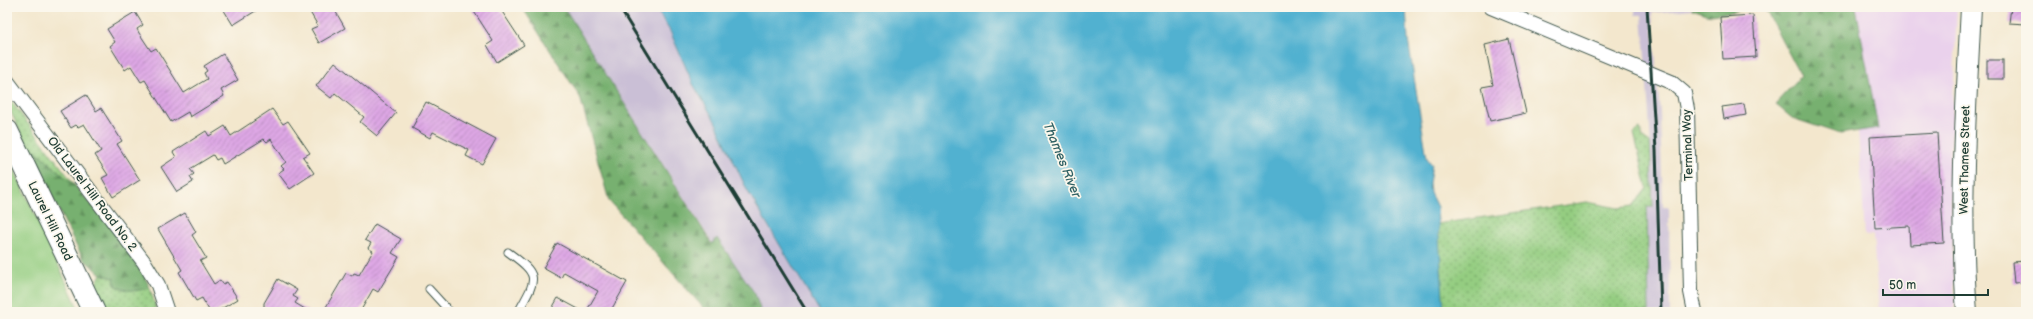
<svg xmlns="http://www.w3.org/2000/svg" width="2033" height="319" font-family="'Balsamiq Sans',sans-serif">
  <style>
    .built { fill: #ead1ec }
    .railway { fill: #cabfd6 }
    .grass { fill: url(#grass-dots); stroke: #5a855a }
    .forest { fill: url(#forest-firs); stroke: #4b7652 }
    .park { fill: #94cd81; stroke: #5a855a }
    .water { fill: #51b1d0; stroke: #387782 }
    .building { fill: url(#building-hatch) }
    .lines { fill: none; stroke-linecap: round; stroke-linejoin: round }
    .service-casing { stroke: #3f564b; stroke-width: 9 }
    .minor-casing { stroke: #3f564b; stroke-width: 16 }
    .secondary-casing { stroke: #3f564b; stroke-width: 22 }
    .trunk-casing { stroke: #3f564b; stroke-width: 24 }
    .service { stroke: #fff; stroke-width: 7 }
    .minor { stroke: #fff; stroke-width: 14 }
    .secondary { stroke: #fff; stroke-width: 20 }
    .trunk { stroke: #fff; stroke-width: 22 }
    .rail { stroke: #1f3d34; stroke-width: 3 }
    .labels { text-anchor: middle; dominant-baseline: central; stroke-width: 3.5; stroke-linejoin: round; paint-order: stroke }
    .street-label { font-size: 12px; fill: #1f3d34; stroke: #fbf7ec }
    .water-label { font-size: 13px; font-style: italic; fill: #2e6063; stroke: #fbf7ec }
  </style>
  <defs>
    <pattern id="grass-dots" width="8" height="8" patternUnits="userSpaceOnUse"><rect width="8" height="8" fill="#94cd81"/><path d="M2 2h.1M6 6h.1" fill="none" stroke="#78a86a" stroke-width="1.8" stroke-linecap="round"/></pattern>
    <pattern id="forest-firs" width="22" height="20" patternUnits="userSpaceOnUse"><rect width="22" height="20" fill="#77b06f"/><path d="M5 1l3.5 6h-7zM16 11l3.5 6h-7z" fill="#61905c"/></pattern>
    <pattern id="building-hatch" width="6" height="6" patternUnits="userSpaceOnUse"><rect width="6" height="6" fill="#dea7e5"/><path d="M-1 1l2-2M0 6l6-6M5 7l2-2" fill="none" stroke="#b389ba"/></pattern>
  </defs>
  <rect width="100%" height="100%" fill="#fbf7ec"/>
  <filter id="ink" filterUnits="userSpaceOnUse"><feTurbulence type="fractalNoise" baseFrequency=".025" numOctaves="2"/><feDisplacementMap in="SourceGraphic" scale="8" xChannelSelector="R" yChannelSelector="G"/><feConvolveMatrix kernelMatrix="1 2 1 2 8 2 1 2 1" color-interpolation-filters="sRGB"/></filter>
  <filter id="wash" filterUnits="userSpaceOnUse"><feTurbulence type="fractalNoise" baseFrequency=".012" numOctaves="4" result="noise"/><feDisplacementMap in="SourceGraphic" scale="16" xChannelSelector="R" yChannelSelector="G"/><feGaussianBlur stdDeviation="0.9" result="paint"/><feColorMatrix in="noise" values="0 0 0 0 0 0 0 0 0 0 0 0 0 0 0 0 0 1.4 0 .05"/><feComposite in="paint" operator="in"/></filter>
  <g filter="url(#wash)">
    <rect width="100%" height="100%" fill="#f3e7cd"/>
    <polygon class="built" points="1856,7 1957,7 1950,170 1955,312 1879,312 1873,235 1865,236 1858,131 1878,128"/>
    <g class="railway">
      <polygon points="564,7 655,7 670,31 693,84 715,121 747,190 820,312 761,312 755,294 716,239 713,244"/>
      <polygon points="1635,7 1692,7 1692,9 1652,13 1660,113 1663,207 1669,207 1670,312 1649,312 1647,207 1653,207 1650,129 1642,15 1635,15"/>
    </g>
    <g class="grass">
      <polygon points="7,96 14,105 77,188 34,150 37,167 7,104"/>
      <polygon points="1640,129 1643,138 1650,143 1653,207 1647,207 1649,312 1444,312 1437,224 1587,202 1618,208 1633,206 1647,188 1634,133"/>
      <polygon points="101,274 114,278 134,291 150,288 156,308 149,312 141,312 138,305 129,309 130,312 101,312 92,291"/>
    </g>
    <g class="forest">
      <polygon points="522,7 564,7 712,244 717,238 755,294 761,312 707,312 609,201 580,97"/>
      <polygon points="1692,7 1856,7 1878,128 1840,134 1792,118 1775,104 1801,76 1764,7 1710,15 1692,9"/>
      <path d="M34,149L77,188L133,252L150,288C139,290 125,293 115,285L114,278L101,274L83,259L37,167Z"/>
    </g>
    <polygon class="park" points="7,154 80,312 7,312"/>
    <polygon class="water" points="655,7 1406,7 1408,40 1427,158 1432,165 1429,183 1430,193 1437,207 1444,312 820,312 747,190 715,121 693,84 670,31"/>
    <g id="blocks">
      <g class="building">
        <polygon points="222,7 262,7 233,25"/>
        <polygon points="307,7 333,7 345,28 319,43 311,29 318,26"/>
        <polygon points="471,7 499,7 524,45 497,62 487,45 493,41"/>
        <polygon points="2011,7 2026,7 2026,24 2009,23"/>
        <polygon points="135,12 143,25 137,29 139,33 151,51 156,48 184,93 207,79 204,73 207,71 204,66 223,54 238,80 221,90 224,96 190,117 188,112 171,122 145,80 141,82 131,66 125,70 110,46 115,42 107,29"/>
        <polygon points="1753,15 1756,57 1723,59 1720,17"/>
        <polygon points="1509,39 1526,113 1490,121 1482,87 1493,85 1485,45"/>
        <rect x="1987" y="60" width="16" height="19"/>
        <polygon points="335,62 396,113 377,136 360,122 364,117 335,93 331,98 316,86"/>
        <polygon points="86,95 96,111 101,108 122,141 117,144 140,180 113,197 102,178 108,175 95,155 101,151 84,124 78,127 76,125 71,128 60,111"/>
        <polygon points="426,102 496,139 482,164 466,156 469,150 433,132 430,138 412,128"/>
        <polygon points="1744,104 1746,115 1724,119 1722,107"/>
        <polygon points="272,109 283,124 288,121 310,153 303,157 314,173 290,189 278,173 284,169 281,166 286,162 271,139 267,142 264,139 223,164 220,158 216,160 213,155 190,169 194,174 190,177 193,182 177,192 161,167 176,157 173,152 206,131 209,136 225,126 231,136"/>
        <polygon points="1937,133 1944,243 1910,245 1909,226 1875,228 1870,137"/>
        <polygon points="185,213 196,232 192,235 206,258 200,261 214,284 220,280 223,284 227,282 238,299 216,312 210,312 202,298 196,301 179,272 182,270 158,229"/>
        <polygon points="375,224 401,239 392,253 399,257 378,292 373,289 360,312 323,312 346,273 352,276 354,273 359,275 373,251 368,248 371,243 365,240"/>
        <polygon points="557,243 627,282 610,312 586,312 598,291 564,272 561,278 543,268"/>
        <polygon points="2026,261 2026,282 2014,283 2012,262"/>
        <polygon points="278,279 297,290 293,296 298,299 295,303 310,312 272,312 264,307 264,303"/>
        <polygon points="558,298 584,312 550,312"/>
      </g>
    </g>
  </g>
  <g filter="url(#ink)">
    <use href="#blocks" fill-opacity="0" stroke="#3f564b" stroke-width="1"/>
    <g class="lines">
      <defs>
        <g id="service">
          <path d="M508,252C541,276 537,278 518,312"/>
          <polyline points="429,289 450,312"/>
        </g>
        <g id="minor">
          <polyline points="1491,7 1671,82 1684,93 1687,109 1691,292 1695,312"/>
          <polyline points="7,81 144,262 158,285 167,312"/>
        </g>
        <path id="secondary" d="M1967,312C1959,210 1966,109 1971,7"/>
        <polyline id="trunk" points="7,131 94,312"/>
      </defs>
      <use href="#service" class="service-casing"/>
      <use href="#minor" class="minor-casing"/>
      <use href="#secondary" class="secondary-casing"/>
      <use href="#trunk" class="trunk-casing"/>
      <use href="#service" class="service"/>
      <use href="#minor" class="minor"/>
      <use href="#secondary" class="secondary"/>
      <use href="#trunk" class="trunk"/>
      <g class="rail">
        <polyline points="619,7 807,312"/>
        <polyline points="1647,7 1656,150 1661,312"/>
      </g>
    </g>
  </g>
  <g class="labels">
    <g class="street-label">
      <text transform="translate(1688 145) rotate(-92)">Terminal Way</text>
      <text transform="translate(1965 160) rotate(-89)">West Thames Street</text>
      <text transform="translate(92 194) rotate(53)">Old Laurel Hill Road No. 2</text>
      <text transform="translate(50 221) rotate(64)">Laurel Hill Road</text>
    </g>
    <g class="water-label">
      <text transform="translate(1062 160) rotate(68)">Thames River</text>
    </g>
  </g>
  <rect width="2033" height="319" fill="none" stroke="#fbf7ec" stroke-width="24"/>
  <path d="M1883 289v6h105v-6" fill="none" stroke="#1f3d34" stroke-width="2"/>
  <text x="1889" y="289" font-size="12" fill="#1f3d34" stroke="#fbf7ec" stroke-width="3" paint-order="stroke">50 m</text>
</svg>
